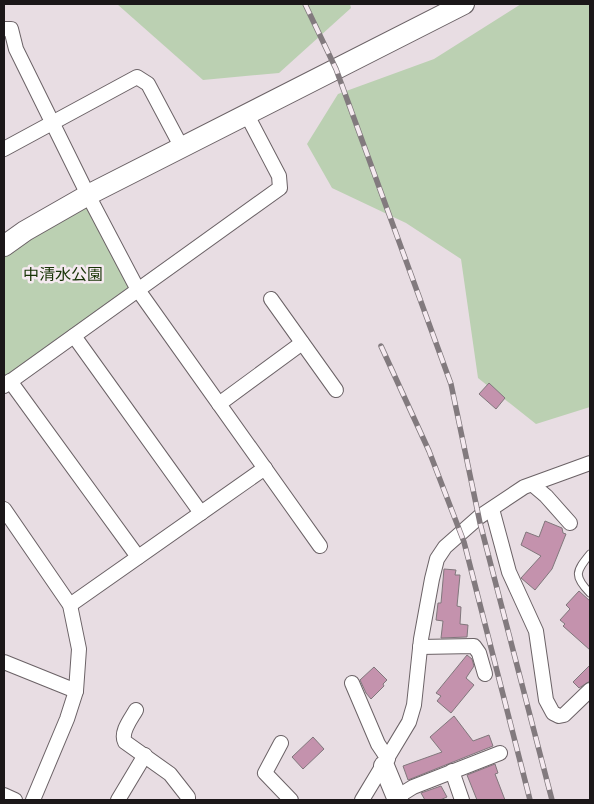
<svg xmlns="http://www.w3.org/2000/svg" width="594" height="804" font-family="'Public Sans','Noto Sans JP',sans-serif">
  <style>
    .green { fill: #bbd0b2 }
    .building { fill: #c492ad; stroke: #81777c }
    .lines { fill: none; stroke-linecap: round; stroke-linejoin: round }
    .lane-casing { stroke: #6b6266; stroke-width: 9 }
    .street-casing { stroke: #6b6266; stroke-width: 16 }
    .secondary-casing { stroke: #6b6266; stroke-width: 22 }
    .lane { stroke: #fff; stroke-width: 7 }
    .street { stroke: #fff; stroke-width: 14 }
    .secondary { stroke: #fff; stroke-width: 20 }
    .rail-casing { stroke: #827a7e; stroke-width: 5.5 }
    .rail { stroke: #f5eaf0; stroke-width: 4; stroke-dasharray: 11; stroke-linecap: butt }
    .labels { text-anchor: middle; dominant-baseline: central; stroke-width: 5; stroke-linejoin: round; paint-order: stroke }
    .park-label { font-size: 16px; fill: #173305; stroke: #f5eaf0 }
  </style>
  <rect width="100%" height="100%" fill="#e8dde3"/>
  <g class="green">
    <polygon points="117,4 350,4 351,8 279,73 203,80"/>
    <polygon points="521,4 590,4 590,407 536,424 478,378 461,259 406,223 332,188 307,144 338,94 434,59"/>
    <polygon points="88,195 138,290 4,386 4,246"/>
  </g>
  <g class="building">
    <polygon points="489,383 505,398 496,409 479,394"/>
    <polygon points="545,521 562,528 563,533 566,534 552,569 535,590 521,578 541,556 521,545 526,532 539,537"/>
    <polygon points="444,569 456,570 455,575 460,575 457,606 461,607 460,624 468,625 467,637 441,638 443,621 436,620 438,603 441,603"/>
    <polygon points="579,591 590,601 590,650 563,626 565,624 560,620 570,609 566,605"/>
    <polygon points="467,655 472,659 474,666 466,678 474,685 451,713 437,701 441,696 436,693"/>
    <polygon points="590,665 590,681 579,688 573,682"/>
    <polygon points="374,667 387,680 383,684 384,686 371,699 366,693 360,680"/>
    <polygon points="454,716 473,741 489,735 493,746 408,780 403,766 442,752 430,737"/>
    <polygon points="313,737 324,749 303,769 292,757"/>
    <polygon points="495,764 498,773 495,774 505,800 477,800 467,775"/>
    <polygon points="441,786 447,797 440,800 425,800 421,793"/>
  </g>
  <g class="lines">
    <defs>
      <path id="lane" d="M590,554C576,571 573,576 590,593"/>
      <g id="street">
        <polyline points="4,29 11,29 16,49 88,195 138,290 320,546"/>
        <polyline points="4,149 137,77 148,84 182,148"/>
        <polyline points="271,299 336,390"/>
        <polyline points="74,336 201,513"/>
        <polyline points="10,381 138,557"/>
        <polyline points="4,386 280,188 279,176 247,115"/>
        <polyline points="219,404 302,343"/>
        <polyline points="533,485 546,496 570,523"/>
        <polyline points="4,509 70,605 79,649 76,691 67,719 33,800"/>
        <polyline points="492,509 509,572 536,631 546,700 553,713 559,716 564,715 590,690"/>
        <polyline points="70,605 265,468"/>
        <polyline points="420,647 474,646 479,653 485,674"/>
        <polyline points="4,662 76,691"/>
        <polyline points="352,683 378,744 388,759"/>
        <path d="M136,710C131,719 120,732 125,742L170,774L188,797V800"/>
        <polyline points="281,743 265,773 291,800"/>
        <polyline points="452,771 462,800"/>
        <polyline points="4,795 15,800"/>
        <polyline points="397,797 413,787 500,753"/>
        <polyline points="118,800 145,755"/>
        <polyline points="362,800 409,722 414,705 421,639 432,579 437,559 445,547 479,517 524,487 590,463"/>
      </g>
      <g id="secondary">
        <polyline points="4,246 25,231 88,195 464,4"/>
        <polyline points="384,766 398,800"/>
      </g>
    </defs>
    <use href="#lane" class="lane-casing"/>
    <use href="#street" class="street-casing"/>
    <use href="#secondary" class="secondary-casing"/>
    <use href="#lane" class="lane"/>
    <use href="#street" class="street"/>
    <use href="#secondary" class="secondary"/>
    <defs>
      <g id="rail">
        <polyline points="305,4 336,69 451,384 480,523 552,800"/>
        <polyline points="381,346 429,451 464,542 530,800"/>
      </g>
    </defs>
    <use href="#rail" class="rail-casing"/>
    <use href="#rail" class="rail"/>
  </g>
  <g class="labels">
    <g class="park-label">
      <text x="63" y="274">中清水公園</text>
    </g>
  </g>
  <rect width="594" height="804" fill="none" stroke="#1b1719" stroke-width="10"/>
</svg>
